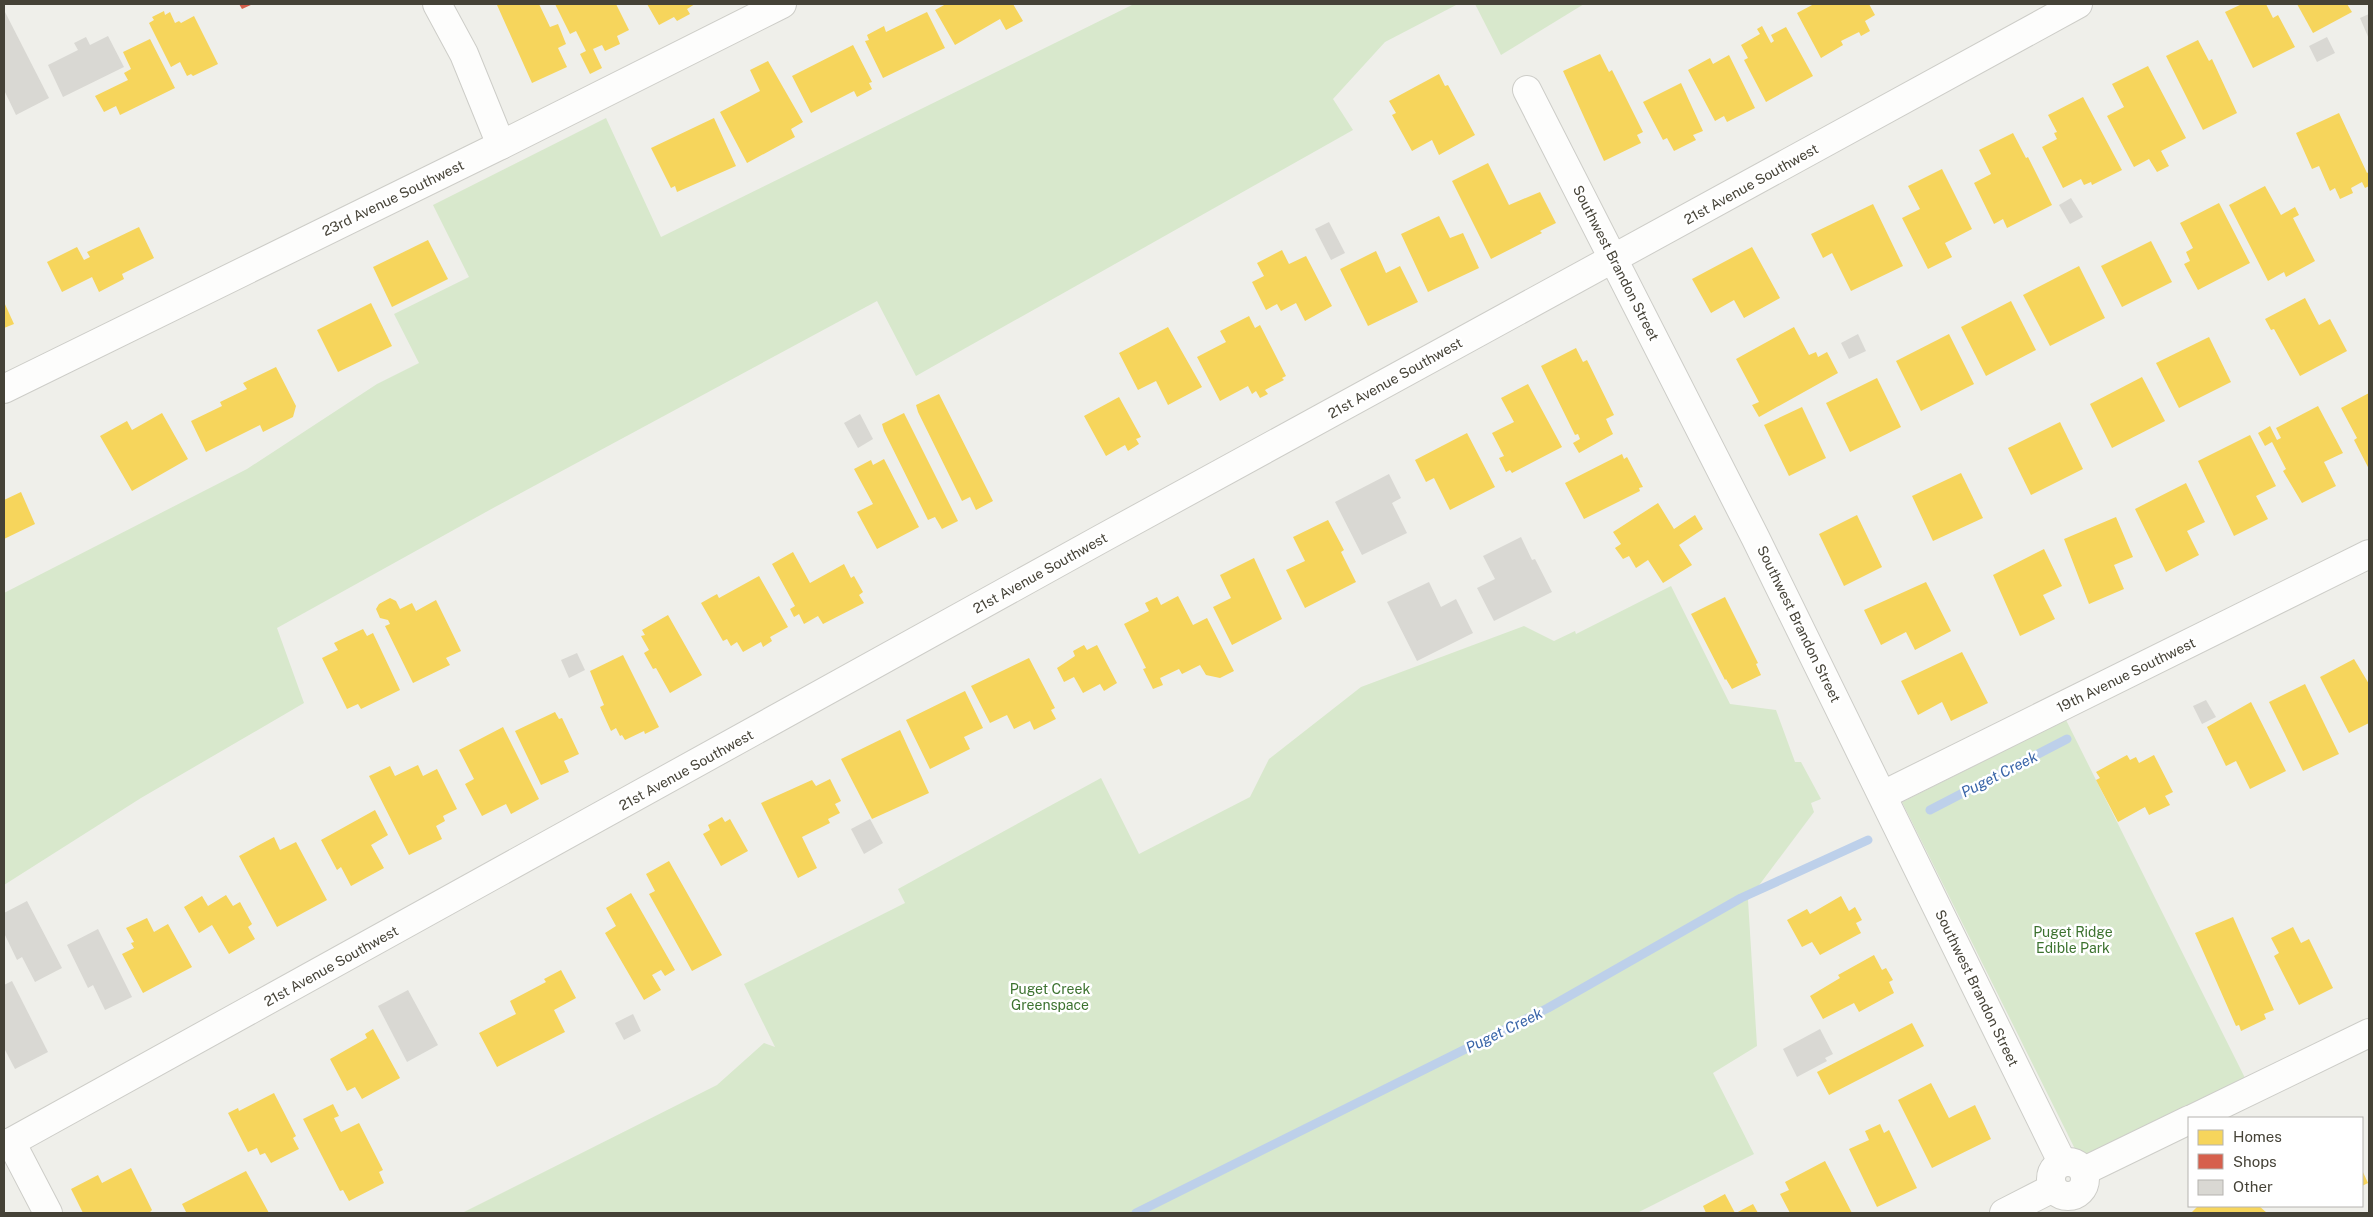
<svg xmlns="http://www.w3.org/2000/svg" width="2373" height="1217" font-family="'Public Sans',sans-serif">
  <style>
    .green { fill: #d8e8cc }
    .homes { fill: #f6d55c }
    .shops { fill: #d6604d }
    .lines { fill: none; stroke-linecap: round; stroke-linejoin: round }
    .stream { stroke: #bdd0ea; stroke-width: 9 }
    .building { fill: #d9d8d3 }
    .minor-casing { stroke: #cdcdc8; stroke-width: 30 }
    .minor { stroke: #fdfdfc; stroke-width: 28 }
    .labels { text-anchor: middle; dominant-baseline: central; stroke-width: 5; stroke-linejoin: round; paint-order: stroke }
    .street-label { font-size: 14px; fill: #454237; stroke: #fff }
    .park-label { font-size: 14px; fill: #3c722f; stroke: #fff }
    .water-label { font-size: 15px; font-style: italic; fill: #3864a8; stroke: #fff }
  </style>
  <rect width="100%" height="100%" fill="#efefea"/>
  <g class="green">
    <polygon points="1134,4 1458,4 1385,42 1333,99 1353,130 916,376 877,301 495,507 277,628 304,703 141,798 4,885 4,593 247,469 377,384 419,363 394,314 469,277 433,205 606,118 661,237"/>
    <polygon points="1475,4 1584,4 1501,55"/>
    <polygon points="1671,586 1730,704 1776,710 1795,762 1801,762 1821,799 1811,803 1814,812 1748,900 1757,1046 1713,1073 1754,1154 1637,1213 462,1213 717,1085 764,1043 775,1047 744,984 905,903 898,889 1101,778 1139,854 1250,797 1269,759 1361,687 1524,626 1554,641 1575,631 1576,634"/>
    <polygon points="2066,720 2245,1078 2080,1159 1902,802"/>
  </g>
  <g class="homes">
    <polygon points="499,4 539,4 550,27 558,24 566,44 558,48 567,67 532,83 497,5"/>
    <polygon points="555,4 616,4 629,30 617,36 620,44 605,51 602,45 593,49 602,68 590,74 580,54 586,51 576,31 570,34"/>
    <polygon points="647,4 695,4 687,9 690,14 677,21 674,17 659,25"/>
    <polygon points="946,4 1013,4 1023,21 1006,30 1000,19 955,45 935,10"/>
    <polygon points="1814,4 1869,4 1875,15 1865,21 1870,31 1861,36 1859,32 1841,41 1843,45 1821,58 1797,13"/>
    <polygon points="2242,4 2266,4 2273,18 2278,15 2295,47 2253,68 2225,12"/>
    <polygon points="2297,4 2347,4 2352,12 2313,33"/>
    <polygon points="164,11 165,15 170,12 175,23 179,21 181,23 194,16 218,64 193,76 191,74 187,76 180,62 171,67 149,23 154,20 152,17"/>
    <polygon points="927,12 945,48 883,78 865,41 869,40 867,35 884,26 886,32"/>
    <polygon points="1762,26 1771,43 1774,41 1771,35 1786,27 1813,76 1766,102 1744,60 1748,58 1741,45 1760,34 1757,29"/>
    <polygon points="150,39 175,88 120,115 116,106 104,112 95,96 128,80 124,73 131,69 123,52"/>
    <polygon points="2198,40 2209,61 2212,59 2237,113 2203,130 2166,56"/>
    <polygon points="853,45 872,82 869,83 872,89 857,97 854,91 811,113 792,76"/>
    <polygon points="1600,54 1609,72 1612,70 1643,132 1637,135 1641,143 1604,161 1563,71"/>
    <polygon points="1729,55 1755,108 1727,122 1724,116 1715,121 1688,70 1710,58 1713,64"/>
    <polygon points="768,61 803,122 791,129 795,137 747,163 720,112 760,91 750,70"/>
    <polygon points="2148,66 2186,138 2161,151 2169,166 2157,172 2149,159 2134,167 2107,116 2124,107 2112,84"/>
    <polygon points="1439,74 1445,86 1448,85 1475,135 1439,155 1432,140 1412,151 1392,115 1396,113 1389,101"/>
    <polygon points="1681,83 1703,131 1693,135 1696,140 1674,151 1667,138 1663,140 1643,102"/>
    <polygon points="2083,97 2122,170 2092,185 2091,182 2084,185 2081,179 2063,188 2042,147 2057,139 2054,133 2057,132 2048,115"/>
    <polygon points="2339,113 2367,173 2369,172 2369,186 2365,188 2362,182 2351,188 2353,193 2340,199 2335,188 2330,191 2319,166 2312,169 2296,133"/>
    <polygon points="714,118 736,166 677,192 675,186 671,188 651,148"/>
    <polygon points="2013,133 2026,158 2028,157 2052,205 2007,228 2003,219 1994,224 1974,183 1991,174 1979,150"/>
    <polygon points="1488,163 1509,205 1540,192 1556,223 1540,231 1542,233 1491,259 1452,181"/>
    <polygon points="1942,169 1972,229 1945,243 1952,257 1928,269 1902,218 1920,209 1908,186"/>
    <polygon points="2265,186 2281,215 2295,207 2299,215 2293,218 2315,261 2286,277 2284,272 2268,281 2229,205"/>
    <polygon points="2219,203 2250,263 2198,290 2184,264 2190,261 2186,252 2193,248 2180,223"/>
    <polygon points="1873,204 1903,266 1851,291 1832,253 1823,258 1811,234"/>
    <polygon points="1439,216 1450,238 1463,233 1479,268 1428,292 1401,234"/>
    <polygon points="139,227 154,258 122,274 124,279 99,292 92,277 62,292 47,262 77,247 84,260 90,257 87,252"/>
    <polygon points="428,240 448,279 392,307 373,267"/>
    <polygon points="2151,241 2172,282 2122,307 2101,266"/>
    <polygon points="1752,247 1780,298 1744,318 1734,300 1711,313 1692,279"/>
    <polygon points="1282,250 1289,264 1306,256 1332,306 1305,321 1296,303 1281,311 1277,304 1266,310 1252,282 1264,276 1257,263"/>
    <polygon points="1376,251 1386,273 1400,266 1418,302 1368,326 1340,269"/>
    <polygon points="2079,266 2105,318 2050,346 2023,295"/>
    <polygon points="2305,298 2319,325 2330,319 2347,351 2300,376 2274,329 2271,330 2265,319"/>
    <polygon points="2011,301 2036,350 1986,376 1961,327"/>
    <polygon points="4,302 14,324 4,328"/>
    <polygon points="371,303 392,346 338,372 317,330"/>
    <polygon points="1249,316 1255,328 1260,325 1286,376 1282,378 1284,380 1265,390 1268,394 1260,398 1256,391 1252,394 1248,386 1220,401 1197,357 1226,342 1220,331"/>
    <polygon points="1168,327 1202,387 1168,405 1156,381 1138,390 1119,353"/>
    <polygon points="1794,327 1809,355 1816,352 1818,357 1827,352 1838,373 1759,417 1752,405 1759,402 1736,359"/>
    <polygon points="1949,334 1974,384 1921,411 1896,361"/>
    <polygon points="2209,337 2231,382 2179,408 2156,363"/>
    <polygon points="1576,348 1583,362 1587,360 1614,415 1606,419 1613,434 1579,453 1573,443 1580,439 1578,434 1575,435 1541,366"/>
    <polygon points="276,367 296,406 293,417 263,432 260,425 206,452 191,421 222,406 220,402 247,389 243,383"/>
    <polygon points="2142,377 2165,421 2112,448 2090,404"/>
    <polygon points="1877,378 1901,427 1850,452 1826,403"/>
    <polygon points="1528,384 1562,447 1512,473 1510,470 1506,472 1499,458 1504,456 1492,433 1514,422 1501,398"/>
    <polygon points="2369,393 2369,469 2354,440 2357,438 2341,408"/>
    <polygon points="939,394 993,501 976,510 970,497 962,501 918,412 916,405"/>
    <polygon points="1119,397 1141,437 1136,439 1139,444 1128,451 1125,445 1106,456 1084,416"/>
    <polygon points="2318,406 2343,453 2324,462 2336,486 2302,503 2283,471 2286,469 2272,442 2265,446 2258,433 2270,426 2277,440 2281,438 2276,428"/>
    <polygon points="1802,407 1826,458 1789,476 1764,425"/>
    <polygon points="162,413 188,459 132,491 100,436 127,421 132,430"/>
    <polygon points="904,413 958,521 942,529 935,517 928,520 884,431 882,424"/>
    <polygon points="2060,422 2083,469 2031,495 2008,448"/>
    <polygon points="1467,433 1495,487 1450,510 1434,478 1426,482 1415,460"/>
    <polygon points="2250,435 2276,486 2256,496 2268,519 2234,536 2198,461"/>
    <polygon points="1622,454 1624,459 1627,457 1643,487 1639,488 1640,491 1584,519 1565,483"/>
    <polygon points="884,459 919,527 877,549 857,512 873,504 854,469 871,460 873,465"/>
    <polygon points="1961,473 1983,518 1933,541 1912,496"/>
    <polygon points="2186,483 2205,522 2187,531 2199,555 2166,572 2135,509"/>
    <polygon points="21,492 35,524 4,539 4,500"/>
    <polygon points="1658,503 1674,529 1695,515 1703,529 1679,545 1692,565 1663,583 1648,560 1636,568 1629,556 1623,559 1615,548 1621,544 1613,532"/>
    <polygon points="1857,515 1882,567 1844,586 1819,534"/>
    <polygon points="2116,517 2133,557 2114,565 2124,589 2089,604 2064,539"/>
    <polygon points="1328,520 1344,550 1341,552 1356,582 1305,608 1286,570 1305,561 1293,537"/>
    <polygon points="2044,549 2062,586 2043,595 2055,619 2020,636 1993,575"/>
    <polygon points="793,552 810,583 844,564 851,578 854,576 863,592 859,595 864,603 823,624 818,616 804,624 799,614 794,617 790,609 795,606 772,564"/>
    <polygon points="1254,558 1282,619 1232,645 1213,607 1231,598 1220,575"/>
    <polygon points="759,576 788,627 770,637 772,641 763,647 761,642 743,652 737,642 731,646 727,639 723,641 701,603 717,594 719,598"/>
    <polygon points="1926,582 1951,631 1915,650 1906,632 1881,645 1864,610"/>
    <polygon points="1178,596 1193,625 1207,618 1234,671 1220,678 1206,675 1200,665 1182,674 1179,669 1160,678 1163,685 1153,689 1143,669 1146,668 1124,624 1149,611 1145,603 1157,597 1161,605"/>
    <polygon points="1725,597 1758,663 1756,664 1761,675 1732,689 1726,679 1725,680 1691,614"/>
    <polygon points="390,598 396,601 400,609 412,603 416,611 436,600 461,651 446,658 450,665 413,683 385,626 390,624 388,620 380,618 376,609 379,604"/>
    <polygon points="668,615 702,675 670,693 656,668 653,669 644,653 649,650 641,636 645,635 642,630"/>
    <polygon points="363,629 367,636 373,633 400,690 361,709 358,704 347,709 322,658 338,650 334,643"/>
    <polygon points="1084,645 1087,650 1097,645 1117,683 1104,691 1100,684 1083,693 1074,677 1064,682 1057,668 1075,656 1073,651"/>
    <polygon points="1962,652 1988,703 1951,721 1942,702 1918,715 1901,681"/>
    <polygon points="623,655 659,727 645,734 644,731 625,740 622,735 620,736 616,728 611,731 600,707 604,705 590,671"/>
    <polygon points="1029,658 1055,708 1051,710 1056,719 1034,730 1030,721 1014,729 1007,715 990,723 971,686"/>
    <polygon points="2354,659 2369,684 2369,723 2349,733 2320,677"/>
    <polygon points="2305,684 2339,754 2303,771 2269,702"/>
    <polygon points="965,691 983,728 964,737 970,749 930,769 906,720"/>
    <polygon points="2251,702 2286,771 2250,789 2236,761 2226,766 2207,727"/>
    <polygon points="555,712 559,719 562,718 579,754 564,761 569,772 541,785 515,731"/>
    <polygon points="503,727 539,799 511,814 506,804 482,816 465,784 474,779 459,750"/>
    <polygon points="900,730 929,793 872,819 841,759"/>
    <polygon points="2127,755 2130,760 2136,757 2139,763 2154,755 2173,792 2165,796 2170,805 2149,815 2145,807 2118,822 2096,780 2100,778 2096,772"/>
    <polygon points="418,765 423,776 437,769 457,809 443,816 445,821 436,826 442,839 409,855 369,776 390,766 395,776"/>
    <polygon points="830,779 841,801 835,804 840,813 828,819 830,823 802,837 817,868 798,878 761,803 812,780 816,786"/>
    <polygon points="375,810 388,835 371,845 384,868 351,886 341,867 337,870 321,840"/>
    <polygon points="722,817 725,822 730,819 748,851 721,866 703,834 710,830 708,825"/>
    <polygon points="274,837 280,850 296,842 327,900 277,927 239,856"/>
    <polygon points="669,861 722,955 692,971 649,894 655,891 646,874"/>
    <polygon points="631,893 675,970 665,976 661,970 652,975 661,990 644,1000 605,933 616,926 606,908"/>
    <polygon points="226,895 233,906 240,902 252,924 248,927 255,939 229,954 212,925 199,933 184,907 202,896 208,906"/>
    <polygon points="1841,896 1849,911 1855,907 1862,920 1856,923 1861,933 1820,955 1812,942 1802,947 1787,920 1807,909 1810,914"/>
    <polygon points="2233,917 2274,1010 2264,1014 2266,1019 2241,1031 2239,1025 2236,1026 2195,933"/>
    <polygon points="147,918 154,932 168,924 192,967 143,993 122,954 134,948 131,943 134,942 126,928"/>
    <polygon points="2293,927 2301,943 2309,939 2333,988 2299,1005 2274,956 2279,953 2271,938"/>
    <polygon points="1874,955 1882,970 1886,968 1893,980 1889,982 1894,993 1859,1012 1854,1003 1823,1019 1810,996 1840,978 1838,975"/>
    <polygon points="561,970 576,998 554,1010 565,1032 497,1067 479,1033 516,1014 510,1001 546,982 544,979"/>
    <polygon points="1912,1023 1924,1046 1829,1095 1817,1072"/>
    <polygon points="373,1029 400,1078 362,1099 355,1087 347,1091 330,1059 367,1038 365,1034"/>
    <polygon points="1931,1083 1949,1118 1975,1105 1991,1139 1932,1168 1898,1100"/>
    <polygon points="274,1093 296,1136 293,1138 299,1149 271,1163 265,1153 260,1155 257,1148 248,1152 228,1113 238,1108 239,1111"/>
    <polygon points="333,1104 339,1116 334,1118 341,1132 359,1123 383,1170 379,1172 384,1183 349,1201 343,1190 340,1191 303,1119"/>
    <polygon points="1880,1124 1884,1133 1889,1130 1917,1188 1877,1207 1849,1149 1869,1140 1865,1131"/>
    <polygon points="1825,1161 1852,1213 1790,1213 1780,1194 1789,1190 1785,1182"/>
    <polygon points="131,1168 152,1210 149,1213 83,1213 71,1189 98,1175 102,1183"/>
    <polygon points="2362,1170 2368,1183 2362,1186"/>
    <polygon points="246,1171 269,1213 183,1213 186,1212 182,1204"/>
    <polygon points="1725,1194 1735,1213 1706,1213 1703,1206"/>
    <polygon points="1753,1204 1758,1213 1736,1213"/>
    <polygon points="2198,1206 2259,1206 2267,1213 2191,1213"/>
  </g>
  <polygon class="shops" points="239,4 253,4 242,9"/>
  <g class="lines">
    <g class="stream">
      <polyline points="1930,810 2067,739"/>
      <polyline points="1136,1213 1548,1008 1741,898 1868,840"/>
    </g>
  </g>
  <g class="building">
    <polygon points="5,12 49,98 16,115 4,90"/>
    <polygon points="2369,14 2369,39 2360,18"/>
    <polygon points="108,36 124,67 63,97 48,65 78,50 74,43 86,37 90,45"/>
    <polygon points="2327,37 2335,53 2317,62 2309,46"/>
    <polygon points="2071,198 2083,217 2070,224 2059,205"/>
    <polygon points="1329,222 1345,253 1331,260 1315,229"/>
    <polygon points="1858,334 1866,351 1849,359 1841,343"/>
    <polygon points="860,414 873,439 858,448 844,423"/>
    <polygon points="1389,474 1401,498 1392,503 1407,533 1362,555 1335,502"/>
    <polygon points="1521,537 1532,560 1535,559 1552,592 1494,621 1477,588 1495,579 1483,556"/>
    <polygon points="1429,582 1441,607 1456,599 1473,633 1417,661 1387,602"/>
    <polygon points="577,653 585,670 569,678 561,660"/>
    <polygon points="2206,700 2216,717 2202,724 2193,706"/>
    <polygon points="870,819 883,843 864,854 851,829"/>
    <polygon points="27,901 62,968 35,982 22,957 17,960 4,933 4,913"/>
    <polygon points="98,929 132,997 105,1010 93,985 88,988 67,945"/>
    <polygon points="12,981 48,1052 15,1069 4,1048 4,985"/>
    <polygon points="408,990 438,1045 407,1062 378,1006"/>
    <polygon points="633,1014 641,1031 624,1040 615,1023"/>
    <polygon points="1820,1029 1833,1054 1825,1058 1827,1061 1797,1077 1783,1049"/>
  </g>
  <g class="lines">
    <defs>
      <g id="minor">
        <polyline points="437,4 464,54 501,145"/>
        <polyline points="1527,90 1755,537 2062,1162"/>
        <polyline points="4,389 501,145 782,4"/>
        <polyline points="1883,795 2369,554"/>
        <polyline points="2194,1118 2369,1033"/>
        <polyline points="11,1142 48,1213"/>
        <polyline points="4,1146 1099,540 2078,4"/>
        <circle cx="2068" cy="1179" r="17"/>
        <polyline points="2084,1171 2189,1120"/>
        <polyline points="2004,1213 2053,1188"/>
      </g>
    </defs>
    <use href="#minor" class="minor-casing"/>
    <use href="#minor" class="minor"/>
  </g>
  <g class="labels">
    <g class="street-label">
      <text transform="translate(1751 184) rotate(-29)">21st Avenue Southwest</text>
      <text transform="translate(393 198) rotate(-26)">23rd Avenue Southwest</text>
      <text transform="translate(1616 263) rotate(63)">Southwest Brandon Street</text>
      <text transform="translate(1395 378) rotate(-29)">21st Avenue Southwest</text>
      <text transform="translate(1040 573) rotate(-29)">21st Avenue Southwest</text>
      <text transform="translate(1799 624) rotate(64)">Southwest Brandon Street</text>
      <text transform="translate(2126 675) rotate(-26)">19th Avenue Southwest</text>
      <text transform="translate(686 770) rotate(-29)">21st Avenue Southwest</text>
      <text transform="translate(331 966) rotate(-29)">21st Avenue Southwest</text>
      <text transform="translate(1977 988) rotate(64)">Southwest Brandon Street</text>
    </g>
    <g class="park-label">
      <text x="2073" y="932">Puget Ridge<tspan x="2073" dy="16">Edible Park</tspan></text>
      <text x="1050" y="989">Puget Creek<tspan x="1050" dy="16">Greenspace</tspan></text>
    </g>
    <g class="water-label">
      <text transform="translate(1999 774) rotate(-27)">Puget Creek</text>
      <text transform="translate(1504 1030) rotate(-26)">Puget Creek</text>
    </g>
  </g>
  <rect width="2373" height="1217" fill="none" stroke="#454237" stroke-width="10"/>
  <rect x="2188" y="1117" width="175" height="90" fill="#ffffff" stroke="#b5b3af"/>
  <rect x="2198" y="1130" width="25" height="15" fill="#f6d55c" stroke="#b5b3af"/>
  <text x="2233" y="1142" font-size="15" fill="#454237">Homes</text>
  <rect x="2198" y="1154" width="25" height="15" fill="#d6604d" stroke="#b5b3af"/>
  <text x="2233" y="1167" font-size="15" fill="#454237">Shops</text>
  <rect x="2198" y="1180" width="25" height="15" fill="#d9d8d3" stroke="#b5b3af"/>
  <text x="2233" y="1192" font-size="15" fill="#454237">Other</text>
</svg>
